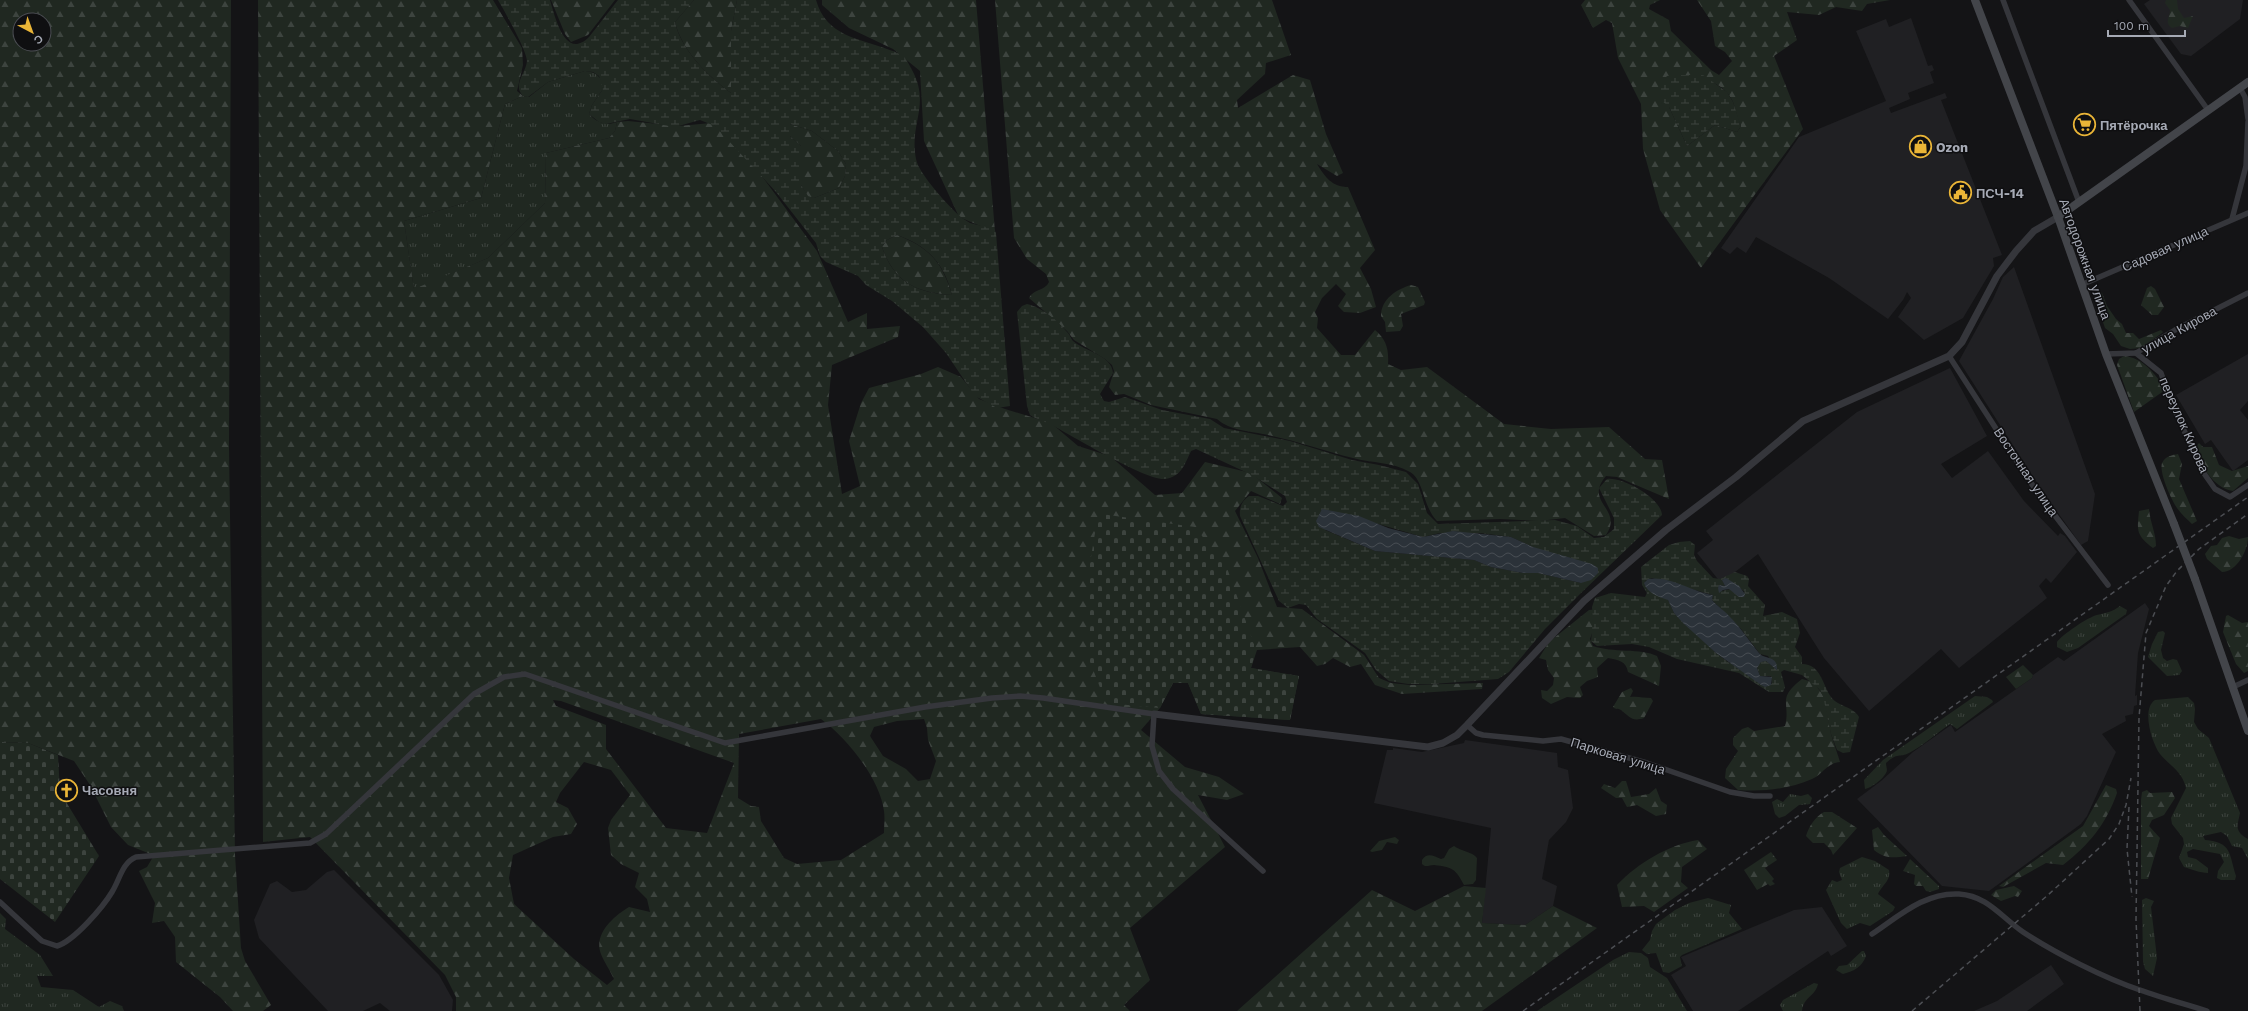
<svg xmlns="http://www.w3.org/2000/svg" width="2248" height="1011" font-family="'Work Sans',sans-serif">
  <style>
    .built { fill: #202023 }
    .grass { fill: url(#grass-tufts) }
    .forest { fill: url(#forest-firs); fill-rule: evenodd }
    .wetland { fill: url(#wetland-marsh); fill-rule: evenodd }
    .cemetery { fill: url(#cemetery-stones) }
    .garden { fill: #202821 }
    .water { fill: url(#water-waves) }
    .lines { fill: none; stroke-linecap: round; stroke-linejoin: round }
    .minor { stroke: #35363b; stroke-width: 5.5 }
    .tertiary { stroke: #35363b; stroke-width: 7 }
    .secondary { stroke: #43454a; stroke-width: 8 }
    .rail { stroke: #4c4e53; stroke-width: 1.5; stroke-dasharray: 5 4; stroke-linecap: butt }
    .secondary-bridge { stroke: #43454a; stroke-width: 8 }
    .labels { text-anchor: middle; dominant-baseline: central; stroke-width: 3; stroke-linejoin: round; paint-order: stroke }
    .poi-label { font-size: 13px; font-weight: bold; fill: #a6aab5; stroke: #0f0f11; text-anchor: start }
    .street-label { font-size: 13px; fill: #a6aab5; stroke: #0f0f11 }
  </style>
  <defs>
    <pattern id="grass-tufts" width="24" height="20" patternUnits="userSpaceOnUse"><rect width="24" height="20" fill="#202821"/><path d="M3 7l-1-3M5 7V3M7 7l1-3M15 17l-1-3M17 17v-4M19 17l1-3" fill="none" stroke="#3d443f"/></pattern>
    <pattern id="forest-firs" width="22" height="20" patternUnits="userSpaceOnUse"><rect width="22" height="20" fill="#202821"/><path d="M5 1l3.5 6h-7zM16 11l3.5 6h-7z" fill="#3d443f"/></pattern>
    <pattern id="wetland-marsh" width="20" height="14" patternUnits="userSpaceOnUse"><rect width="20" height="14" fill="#202821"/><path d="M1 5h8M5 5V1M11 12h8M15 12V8" fill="none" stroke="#3d443f"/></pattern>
    <pattern id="cemetery-stones" width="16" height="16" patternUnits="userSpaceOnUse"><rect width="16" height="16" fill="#202821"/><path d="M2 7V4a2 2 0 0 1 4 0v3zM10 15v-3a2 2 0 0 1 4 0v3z" fill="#3d443f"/></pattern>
    <pattern id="water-waves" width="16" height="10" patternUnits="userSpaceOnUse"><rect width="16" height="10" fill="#2b3239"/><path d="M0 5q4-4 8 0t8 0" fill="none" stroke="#474d53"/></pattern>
  </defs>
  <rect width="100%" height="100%" fill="#141416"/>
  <g class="built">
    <polygon points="2150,0 2243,0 2240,19 2191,56 2181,54 2144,4"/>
    <polygon points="1911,18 1928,66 1932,65 1934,70 1930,72 1934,83 1908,93 1910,99 1889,108 1891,113 1945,93 1947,98 1941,100 2002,255 1993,258 1994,266 1963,318 1924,340 1898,317 1911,298 1907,292 1903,300 1888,319 1829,278 1756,237 1746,253 1737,247 1730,254 1721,248 1799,137 1886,101 1856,31 1886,19 1889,27"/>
    <polygon points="2014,267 2095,494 2088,541 2081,545 2043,492 1959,361 1993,299 2003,277"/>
    <polygon points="2248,354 2248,401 2240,410 2248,420 2248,460 2233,471 2211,440 2205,444 2176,395"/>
    <polygon points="1950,368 1987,436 1941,464 1952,478 1988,451 2024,501 2058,536 2060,533 2065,536 2077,552 2051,583 2046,578 2039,586 2047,598 1959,668 1941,649 1869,711 1824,658 1758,554 1721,583 1697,553 1713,540 1706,531 1857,412"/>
    <polygon points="2145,603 2149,609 2138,653 2135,696 2137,695 2137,705 2134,706 2133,714 2125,716 2126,721 2102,734 2116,752 2087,816 2081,824 1989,891 1942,886 1857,799 1881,781 1913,752 1951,725 1955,732 2032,678 2033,675 2058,657 2064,661"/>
    <polygon points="1465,740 1557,753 1558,767 1568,770 1573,808 1566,822 1549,840 1542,879 1557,886 1553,906 1525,925 1482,923 1491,828 1374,803 1387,750 1393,750 1393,748 1422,752 1464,743"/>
    <polygon points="334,870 439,975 453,1000 452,1011 390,1011 380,1003 363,1011 328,1011 259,938 254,920 270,884 277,881 292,892 306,890 327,872"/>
    <polygon points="1822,907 1847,946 1831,956 1828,951 1738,1011 1693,1011 1671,975 1686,966 1681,957 1794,910"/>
    <polygon points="2051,965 2064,984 2027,1011 1974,1011 1997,1001"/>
  </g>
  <g class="grass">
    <path d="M585,71C597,72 602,77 603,89L592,105L589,114C597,123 607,126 617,122L615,131L609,138L546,153L545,203L488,258L414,290L404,221L481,198L505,104L523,96L529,97L548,82Z"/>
    <path d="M2120,606L2127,610L2126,614L2078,648L2067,652L2057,647V642C2062,635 2088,617 2097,615C2106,613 2112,612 2120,606Z"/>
    <polygon points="2163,631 2165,633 2161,650 2163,658 2167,661 2173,659 2177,660 2182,671 2179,675 2167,676 2148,657 2152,644 2158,632"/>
    <path d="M1975,696L1987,697L1992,700L1993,702L1957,729L1950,724C1937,733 1923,746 1909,753C1899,758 1898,752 1886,763C1886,767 1888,770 1886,773C1883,779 1871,788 1865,789L1864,780L1883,760Z"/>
    <path d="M2188,697L2194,703L2195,709L2194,722L2198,729L2209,738L2240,813C2238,824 2233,831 2248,839V859L2242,848L2232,846L2227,836L2221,832L2203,836L2205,840C2232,842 2229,854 2236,876L2235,880H2221L2217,878L2218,871L2224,862L2220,854L2193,849L2187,852L2188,857L2196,859L2208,868V873C2201,873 2190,869 2184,867L2179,858L2184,844L2183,838L2172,824L2171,818L2186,788C2182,771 2170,766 2160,754C2152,743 2141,709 2155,700Z"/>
    <polygon points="1790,794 1801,796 1808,794 1812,798 1810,804 1799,805 1785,816 1779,818 1775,814 1772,802 1777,799 1783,802"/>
    <path d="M1862,857L1875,861L1889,870C1891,881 1882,885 1878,894L1895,907L1893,911L1870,926L1860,923L1847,929L1841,923L1826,890L1832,880L1837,882L1842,880L1839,872L1840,868Z"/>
    <polygon points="1708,898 1731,905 1729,913 1742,929 1682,955 1680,957 1682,966 1669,973 1663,972 1656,953 1647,954 1642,950 1650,940 1652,931 1656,924 1675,910 1689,903"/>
    <polygon points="2146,898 2154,901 2151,907 2157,958 2153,976 2145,969 2143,962 2142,900"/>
    <polygon points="0,913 6,919 5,929 40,955 53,976 37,976 41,987 73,990 99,1007 110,1001 122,1006 124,1011 0,1011"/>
    <path d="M1862,951H1864L1866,956C1862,967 1854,971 1843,974L1836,970L1839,966L1847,965Z"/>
    <polygon points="1629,952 1641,953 1648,958 1650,967 1667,978 1687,1011 1537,1011 1613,960"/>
    <path d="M1814,983L1818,984C1815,997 1804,996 1802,1011H1783L1780,1005L1783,1000Z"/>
  </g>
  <g class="forest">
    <path d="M0,0H231L229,448L235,855L241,948L245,961L271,1005L263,1011H233L220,997L176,962L175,937L164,921L152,923L155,903L139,871L147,867L153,857L148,853L128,845L111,827L90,785L74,761L28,743L0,742ZM20,20H44V44H20Z"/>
    <path d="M258,0H493L522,48L523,65L517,91L523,96L505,104L481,198L404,221L414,289L488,258L545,203L546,153L609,138L615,131L617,122L628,121L679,126L711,123L736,141L817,251L848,322L867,313V329L900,326L898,337L832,365L828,405L842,494L860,486L849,441L861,403L869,388L921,374L938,367L961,377L979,399L1005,409L1051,423L1078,446L1110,456L1155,495L1182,493L1205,462L1251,473L1282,498L1280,504L1251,491L1235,511L1258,558L1277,607L1302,609L1364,655L1379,678L1391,683L1410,685L1483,683L1482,689L1402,694L1375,685L1361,664L1350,667L1333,658L1325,664L1317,666L1300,647L1257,650L1251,668L1299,676L1290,720L1201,714L1188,683H1173L1160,708L1141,730L1185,767L1219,777L1244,794L1227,800L1198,795L1225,847L1130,928L1150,980L1124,1005L1130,1011H456V997L445,975L310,837L263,842ZM553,700L561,701L734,763L707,833L666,828L606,749V725L556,706ZM821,719C847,738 880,779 884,811C885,818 884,826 884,833L841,860L797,864L784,858L761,821L759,807L751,806L738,798L739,734ZM924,719L927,728L928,740L936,761L930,779L918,781L906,769L883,756L870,736L874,727L897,721ZM584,762L611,770L630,795L611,820L608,828L611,855L621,864L639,873L635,887L647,899L650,912L629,907C614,916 593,934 601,954C604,962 610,970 614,979L607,985L574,959L514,904L509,878L513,855L553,837L571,834L577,824L568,808L556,802L560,793Z"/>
    <polygon points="551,0 615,0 588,35 571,42 565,34"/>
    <path d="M694,0H737L731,31V93C708,76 682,51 675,22Z"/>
    <polygon points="822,0 976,0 995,232 959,217 924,141 920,71 893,49 849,28 822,5"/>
    <path d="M995,0H1272L1291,55L1266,63L1265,74L1237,100L1238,108L1293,75L1310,80L1326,134L1343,173L1337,176L1317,164C1325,177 1332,187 1348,187L1375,250L1360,268L1371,289L1376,307L1360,313L1344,312L1338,306L1346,294L1336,284L1322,298L1315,312L1318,318L1317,328L1341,355H1355L1375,330C1386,339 1389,349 1388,364L1401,370L1427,367L1504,424L1551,429L1609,427L1645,459L1662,460L1669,499L1617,477L1606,476C1583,503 1624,508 1606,535L1594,536L1565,518L1539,521L1500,519L1437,521C1423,507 1424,480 1410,472C1393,462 1372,463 1353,458C1325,451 1297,441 1268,435C1251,431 1230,431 1217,419L1151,405L1124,394L1115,395L1109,387L1114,371L1112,365L1105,359L1074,340L1067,331L1029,298C1033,289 1045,291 1049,282L1046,274L1027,259L1014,238Z"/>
    <path d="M1585,0H1660L1650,5L1649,9L1669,20L1671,31L1711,70L1719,75L1732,61L1725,52L1715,46L1711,21L1697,0H1890L1867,4L1862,11L1836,7L1819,15L1787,12L1797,40L1774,56L1803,129L1701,268L1660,210L1643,149L1641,104L1618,58L1612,23L1606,20L1593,28L1581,5ZM1679,75C1699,76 1725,82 1733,102C1736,110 1737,118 1741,126L1737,132L1715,125L1687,146L1669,107Z"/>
    <path d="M2166,0H2177L2178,9L2184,18L2193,16L2188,28L2180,26L2172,28C2164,23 2170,17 2170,10L2165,3Z"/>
    <polygon points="790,124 812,131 838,151 846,164 845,176 839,188 814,198 808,197 801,185 801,146 790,136"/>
    <path d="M897,235C930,248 942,262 952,295C915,292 895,283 882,247L887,240Z"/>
    <path d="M1411,285L1418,287L1425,302L1424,305L1401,314L1403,326L1400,331L1386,332L1385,322L1381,316C1381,299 1397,289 1411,285Z"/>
    <polygon points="2151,286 2155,289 2164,307 2158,315 2152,315 2141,305 2147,288"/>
    <polygon points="2098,290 2102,293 2107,306 2116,319 2122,324 2126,333 2133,333 2139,339 2161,330 2163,332 2162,333 2141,348 2130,349 2121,346 2113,334 2105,328 2094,296"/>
    <path d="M2124,356C2142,357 2157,375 2165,390L2134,412L2117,365L2119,359Z"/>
    <path d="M2199,443L2203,447H2212L2219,465L2232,471L2248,466V478L2233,491C2213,488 2202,466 2194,449Z"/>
    <path d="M2178,454L2182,464L2179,479L2197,521L2192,524C2187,519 2181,514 2177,508C2171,499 2159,473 2162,463C2165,456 2173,455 2178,454Z"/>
    <path d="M2149,509C2150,522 2156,533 2156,546L2153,548C2136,535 2137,531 2139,511Z"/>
    <path d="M2229,536L2239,539L2248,537C2248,550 2237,572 2222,572L2207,559L2205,554L2211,546L2217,545L2222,538Z"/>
    <path d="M1600,609L1590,639L1593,646C1612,653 1641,648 1657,656L1661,666L1659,686L1628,672C1626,661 1619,660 1608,658L1597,668L1598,677L1587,681L1580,687L1583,695L1580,698L1567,697L1551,704L1542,698L1541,690L1547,691L1553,685L1554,678L1548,670L1546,660L1539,658L1549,642L1589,610Z"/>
    <polygon points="2228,615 2242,623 2248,622 2248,671 2244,673 2236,664 2223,632 2226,616"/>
    <polygon points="2023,665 2033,675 2032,678 2016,689 2006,677"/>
    <path d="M1802,679L1813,682L1824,696L1831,734L1840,762C1827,763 1823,774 1812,779C1789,789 1763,792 1738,790L1725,778L1726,769L1738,751L1733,745V738L1742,729L1748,727L1754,731L1785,726C1791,703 1776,699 1802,679Z"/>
    <path d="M1631,688L1633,691L1630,697C1638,696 1643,698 1651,698L1653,701L1644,718C1632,722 1630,717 1621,710C1618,708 1616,710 1613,707L1622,692Z"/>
    <polygon points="1622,781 1626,781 1631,797 1649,794 1656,788 1661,801 1667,805 1666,814 1656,816 1637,805 1627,807 1622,798 1616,798 1601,788 1604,784 1615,788"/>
    <path d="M2106,785L2116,789L2117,793C2106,824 2089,845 2063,865L2046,863L2003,887L1999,886L2083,826Z"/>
    <polygon points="2147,790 2150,793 2172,792 2175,798 2164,815 2152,820 2149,826 2160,838 2148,879 2141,879 2141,800 2142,792"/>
    <path d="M1824,812H1832L1857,828L1833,855L1831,850L1824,843H1813L1806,836C1809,826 1815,817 1824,812Z"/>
    <path d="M1878,827L1884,835L1907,856C1893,858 1885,859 1874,850L1872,830Z"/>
    <path d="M1698,840L1707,849L1682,867L1681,882L1688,888L1654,912L1644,906L1622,907L1617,885C1638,863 1668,845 1698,840Z"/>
    <polygon points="1771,852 1777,860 1765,868 1774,879 1772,881 1775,884 1770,886 1768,884 1757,890 1744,870"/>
    <polygon points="1910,859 1939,886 1939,889 1930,892 1926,891 1923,886 1916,886 1914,884 1915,875 1903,871"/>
    <polygon points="1464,886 1486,888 1482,923 1525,925 1553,906 1597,928 1482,1011 1237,1011 1372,890 1415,911"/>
    <polygon points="2014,886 2022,891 2018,897 2015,896 2001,901 1991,895 1996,890"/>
  </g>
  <g class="wetland">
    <path d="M498,0H550C555,17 565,61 589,37L618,0H694L675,22C681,50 708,76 731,93V31L737,0H816C826,36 858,38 887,49C892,51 900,53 904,57C907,60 910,66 912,70C931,105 909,123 916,159C918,173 950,208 962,218L970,223L994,229L996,233L1010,406L997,408L975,396L946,353L923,327L892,301L866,285L858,276L826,262L820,256L816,243L776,192L715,126L700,120L675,127L630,119L606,124L599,122L589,114L592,105L603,89L599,76L593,72L585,71L548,82L528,97L523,96C512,85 526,73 527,61C527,51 504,10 498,0ZM790,124L812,131L838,151L846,164L845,176L839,188L814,198L808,196L801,185V146L790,136ZM897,235C928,246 944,263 952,295C916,293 894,282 882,247L887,240Z"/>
    <polygon points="1669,75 1703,75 1727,92 1733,102 1741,126 1737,132 1715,125 1687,146 1669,107 1661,100 1658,88 1661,80"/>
    <path d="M1027,304C1042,307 1059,322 1068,333C1070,335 1071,339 1073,341C1084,351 1112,355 1113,373L1100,394L1104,401L1109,402L1125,397L1162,410L1210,419L1224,428L1290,441L1352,460L1379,465L1406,472L1418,484L1427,513L1438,524L1555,520L1577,526L1594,538L1604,537L1614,529V518L1599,488L1607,479C1623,477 1661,498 1662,515L1580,594L1545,629L1509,672L1498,679L1433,684H1408L1389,681L1376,670L1365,653L1317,619L1306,605L1299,604L1288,608L1279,601L1240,516C1239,507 1242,501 1249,496H1258L1283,506L1287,502L1285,496L1252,475L1196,449L1191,451C1185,464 1181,477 1165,479C1147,481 1072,436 1052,425C1045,421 1037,420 1030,415L1027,406L1017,312L1022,306ZM1375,523L1423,537L1440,533H1480L1511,537L1533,547L1581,583L1538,573H1523L1491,567L1474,560L1375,551L1325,530Z"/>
    <path d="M1679,542L1690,541L1695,545L1694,555L1697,561L1713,578L1720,579L1735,572L1747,576L1749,579L1748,586L1765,605L1763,616L1782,612L1797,619L1800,633L1795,647L1802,657V664C1821,664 1823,686 1831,697C1838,707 1853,706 1859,717L1850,752L1843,753L1837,750L1831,734L1823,696L1819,689L1802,675L1784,670L1781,672L1785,687L1783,692H1769L1739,673L1677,659L1649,647L1632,644L1597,646L1591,641L1593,620L1592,607L1595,598L1611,593L1645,597L1647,593L1642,585L1641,567L1669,545ZM1652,578L1713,595L1712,600L1741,629L1760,654L1768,656L1777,670L1766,661H1761L1757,668L1760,676H1771L1772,684L1728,662L1716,653L1674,613L1668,600L1645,581ZM1726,578L1745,592L1739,597L1730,589L1722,591L1718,588L1720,585L1725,586L1722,580Z"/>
  </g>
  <g class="cemetery">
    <polygon points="1101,514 1195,527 1227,568 1256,650 1251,668 1299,676 1290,720 1201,714 1188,683 1173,683 1160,708 1106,703 1089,659 1087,581 1096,527"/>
    <polygon points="0,742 28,743 58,755 60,792 99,856 55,922 0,879"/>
  </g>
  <g class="garden">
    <polygon points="1395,837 1399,840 1397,844 1387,842 1382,850 1372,852 1370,851 1379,841"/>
    <path d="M1454,846C1461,851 1473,852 1477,858L1476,880L1473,884L1464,885C1456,869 1452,867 1434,865C1429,865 1426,868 1422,864V860C1427,852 1434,856 1441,859L1444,858L1449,849Z"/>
  </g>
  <g class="water">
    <polygon points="1322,509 1359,516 1388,528 1423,537 1453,531 1511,537 1533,547 1592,564 1598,568 1598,573 1591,580 1581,583 1538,573 1523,573 1491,567 1474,560 1375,551 1319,527 1316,521"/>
    <polygon points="1726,578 1739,586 1745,594 1744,597 1739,597 1729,589 1723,590 1719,593 1718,588 1719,585 1725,586 1722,580"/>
    <path d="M1648,579C1669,575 1693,592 1713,595L1712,600C1718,607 1725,611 1730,617C1741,628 1750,642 1759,653C1765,660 1778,655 1777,670L1766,661L1761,662L1757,668L1760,676L1772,677L1771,685L1765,687L1761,685L1716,653L1683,623L1674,613L1668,600C1659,597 1647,593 1644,583Z"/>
  </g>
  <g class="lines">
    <g class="minor">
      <polyline points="2003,0 2079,202"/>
      <polyline points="2129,0 2208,110"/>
      <polyline points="2240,88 2245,97 2248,119"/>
      <polyline points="2232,219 2246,166 2248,122"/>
      <polyline points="2081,285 2248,213"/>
      <polyline points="2136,353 2161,373 2172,404 2203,472 2215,489 2230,497 2248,485"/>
      <polyline points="2106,354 2136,353 2175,330 2248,293"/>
      <polyline points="1949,356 2037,492 2108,585"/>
      <polyline points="2233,687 2248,680"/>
      <polyline points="1467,725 1476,733 1483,735 1543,741 1561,739 1647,763 1730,792 1754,796 1770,796"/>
      <path d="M0,902L42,941L57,946C74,941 103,907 112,892C120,879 122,863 136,857L310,843L326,834L474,694L504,677L525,674L725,743L925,707L992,698L1020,696L1043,698L1154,714L1152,746L1159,771L1173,789L1263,871"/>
      <path d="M1872,934C1899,916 1925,892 1959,894C1988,896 2001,917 2023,932C2055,953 2104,978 2140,990C2162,998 2185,1004 2207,1011"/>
    </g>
    <polyline class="tertiary" points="1154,714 1428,747 1443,743 1457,735 1467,725 1584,601 1666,530 1736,477 1803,421 1949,356 1962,342 1997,276 2016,251 2034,231 2058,217"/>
    <g class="secondary">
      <polyline points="1975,0 2058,217 2106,354 2174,524"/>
      <polyline points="2058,217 2248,82"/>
      <polyline points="2195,579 2248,731"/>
    </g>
    <g class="rail">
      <polyline points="2129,807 2127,849 2132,897"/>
      <polyline points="1523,1011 2248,497"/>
      <polyline points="1912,1011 2048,895 2109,839 2119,824 2126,805 2131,778"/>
      <polyline points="2140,1011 2136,920 2139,718 2146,633 2166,586 2177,571 2199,549 2248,514"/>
    </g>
    <polyline class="secondary-bridge" points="2174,524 2195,579"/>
  </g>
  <defs>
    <symbol id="supermarket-ring" viewBox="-11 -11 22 22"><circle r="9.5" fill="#0f0f11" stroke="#eab537" stroke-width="1.5"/><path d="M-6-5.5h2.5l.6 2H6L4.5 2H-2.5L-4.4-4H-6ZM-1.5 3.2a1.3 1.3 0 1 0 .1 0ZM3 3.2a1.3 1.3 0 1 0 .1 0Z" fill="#eab537"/></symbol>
    <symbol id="shop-ring" viewBox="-11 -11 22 22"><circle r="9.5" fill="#0f0f11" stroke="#eab537" stroke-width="1.5"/><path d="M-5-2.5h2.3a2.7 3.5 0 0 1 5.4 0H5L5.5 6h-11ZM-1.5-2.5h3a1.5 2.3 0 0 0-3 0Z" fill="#eab537"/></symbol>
    <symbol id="civic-ring" viewBox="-11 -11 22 22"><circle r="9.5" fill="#0f0f11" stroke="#eab537" stroke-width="1.5"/><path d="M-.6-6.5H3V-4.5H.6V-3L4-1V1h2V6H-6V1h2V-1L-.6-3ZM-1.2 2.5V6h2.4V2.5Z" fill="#eab537"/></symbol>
    <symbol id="church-ring" viewBox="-11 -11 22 22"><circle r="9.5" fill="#0f0f11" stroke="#eab537" stroke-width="1.5"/><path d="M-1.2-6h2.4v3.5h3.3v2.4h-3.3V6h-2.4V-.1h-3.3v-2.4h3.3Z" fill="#eab537"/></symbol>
  </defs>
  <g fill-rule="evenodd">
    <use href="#supermarket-ring" x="2072" y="112" width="25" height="25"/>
    <use href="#shop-ring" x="1908" y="134" width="25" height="25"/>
    <use href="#civic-ring" x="1948" y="180" width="25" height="25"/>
    <use href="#church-ring" x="54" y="778" width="25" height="25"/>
  </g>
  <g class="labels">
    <g class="poi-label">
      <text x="2100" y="125">Пятёрочка</text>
      <text x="1936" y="147">Ozon</text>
      <text x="1976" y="193">ПСЧ-14</text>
      <text x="82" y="790">Часовня</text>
    </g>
    <g class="street-label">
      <text transform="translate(2165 249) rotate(-24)">Садовая улица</text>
      <text transform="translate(2085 259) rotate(70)">Автодорожная улица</text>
      <text transform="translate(2179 330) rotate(-29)">улица Кирова</text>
      <text transform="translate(2184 425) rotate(66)">переулок Кирова</text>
      <text transform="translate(2026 472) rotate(56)">Восточная улица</text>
      <text transform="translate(1618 756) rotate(17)">Парковая улица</text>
    </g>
  </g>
  <g transform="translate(32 32) rotate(139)"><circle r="19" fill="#0f0f11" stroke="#4b4d53"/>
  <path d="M0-3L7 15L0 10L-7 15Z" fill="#eab537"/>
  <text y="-6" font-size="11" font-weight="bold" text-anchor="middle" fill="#a6aab5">С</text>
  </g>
  <path d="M2108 30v6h77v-6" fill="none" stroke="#a6aab5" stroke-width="2"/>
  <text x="2114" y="30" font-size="12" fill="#a6aab5" stroke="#0f0f11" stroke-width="3" paint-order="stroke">100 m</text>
</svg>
